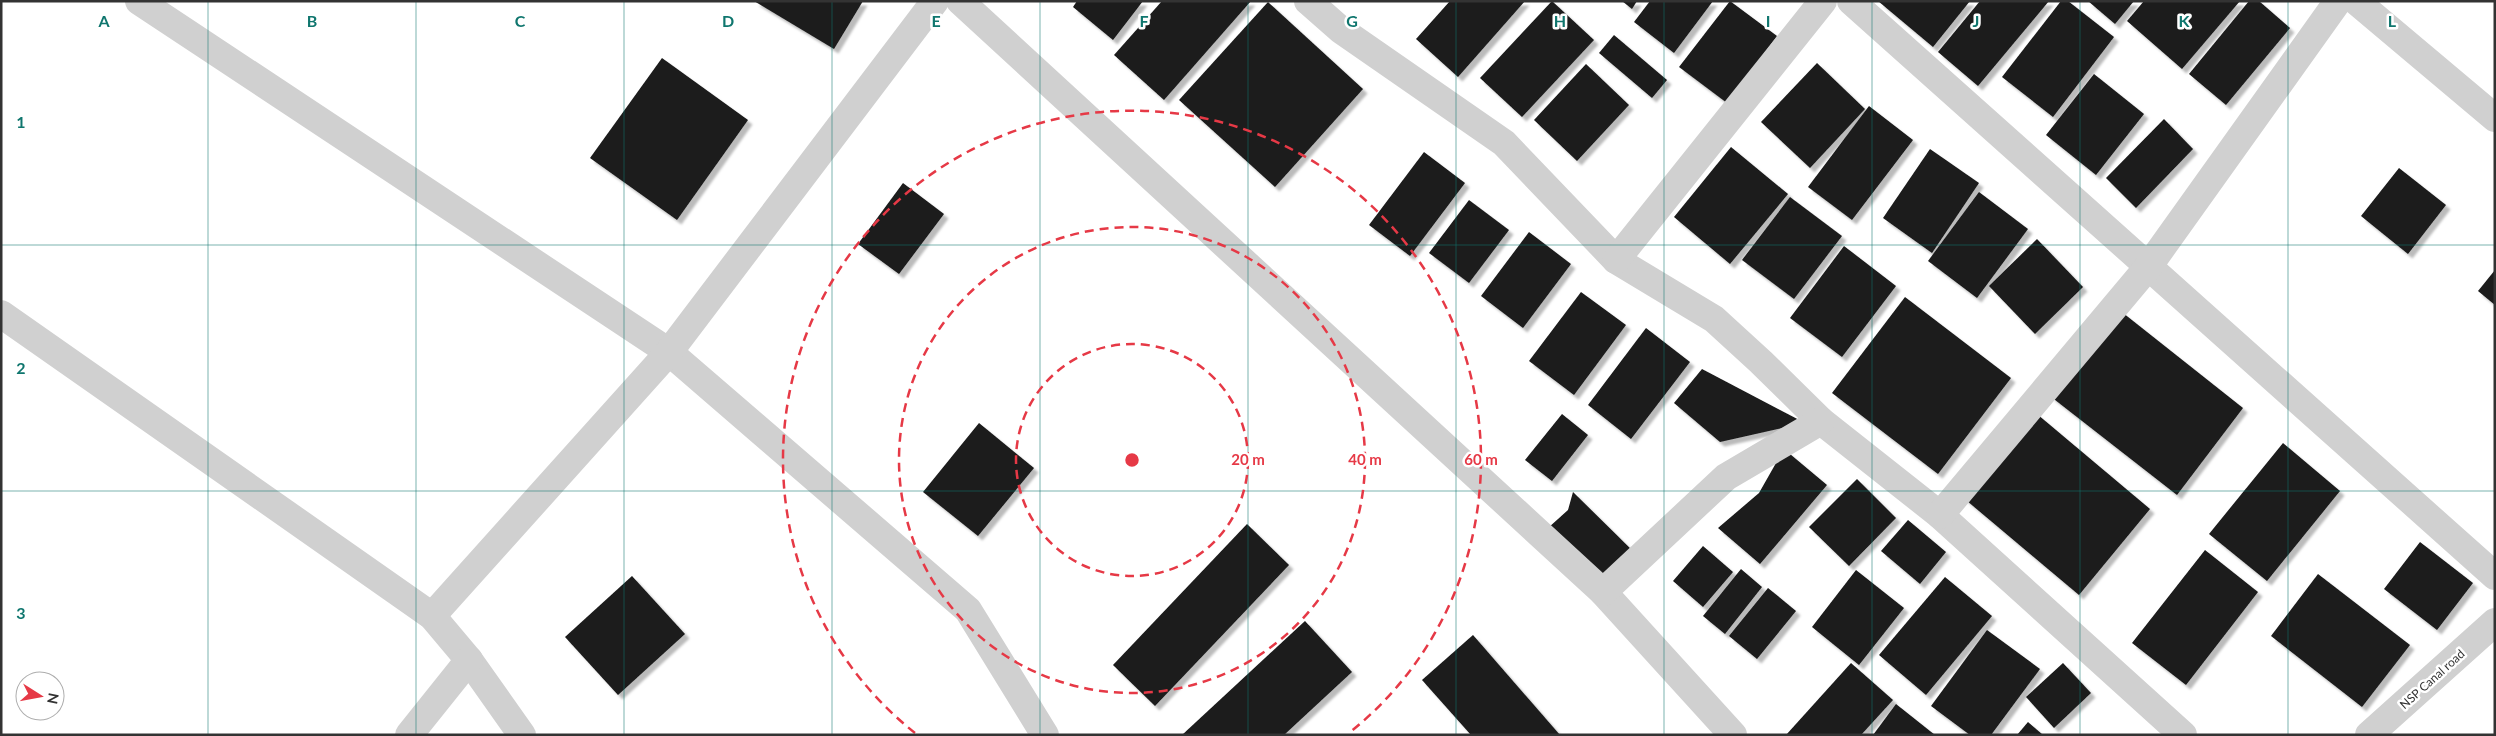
<svg xmlns="http://www.w3.org/2000/svg" width="2496" height="736" font-family="Lato,sans-serif">
  <style>
    .building { fill: #1a1a1a; filter: url(#shadow) }
    .lines { fill: none; stroke-linecap: round; stroke-linejoin: round }
    .minor { stroke: #d0d0d0; stroke-width: 28 }
    .tertiary { stroke: #d0d0d0; stroke-width: 28 }
    .grid { fill: none; stroke: #0f766e; stroke-width: 1; stroke-opacity: 0.55 }
    .ring { fill: none; stroke: #e63946; stroke-width: 2.5; stroke-dasharray: 9 6 }
    .labels { text-anchor: middle; dominant-baseline: central; stroke-width: 5; stroke-linejoin: round; paint-order: stroke }
    .street-label { font-size: 12px; fill: #333; stroke: #fff }
    .grid-label { font-size: 16px; text-anchor: middle; font-weight: bold; fill: #0f766e; stroke: #fff; stroke-width: 5; stroke-linejoin: round; paint-order: stroke }
    .centre { fill: #e63946; stroke: #fff; stroke-width: 2.5 }
    .ring-label { font-size: 15px; text-anchor: middle; font-weight: bold; fill: #e63946; stroke: #fff; stroke-width: 5; stroke-linejoin: round; paint-order: stroke }
  </style>
  <defs>
    <filter id="shadow"><feDropShadow dx="4.5" dy="4.5" stdDeviation="1" flood-color="#0004"/></filter>
  </defs>
  <rect width="100%" height="100%" fill="#fff"/>
  <g class="building">
    <polygon points="754,1 863,1 834,49"/>
    <polygon points="1077,1 1143,1 1113,40 1073,7"/>
    <polygon points="1162,1 1251,1 1164,100 1114,55"/>
    <polygon points="1450,1 1525,1 1458,77 1416,39"/>
    <polygon points="1552,1 1594,40 1522,117 1480,78"/>
    <polygon points="1622,1 1637,1 1632,9"/>
    <polygon points="1650,1 1713,1 1674,53 1634,22"/>
    <polygon points="1730,1 1777,36 1727,103 1679,67"/>
    <polygon points="1878,1 1970,1 1933,47"/>
    <polygon points="1980,1 2049,1 1978,86 1938,52"/>
    <polygon points="2061,1 2068,1 2114,37 2053,117 2002,77"/>
    <polygon points="2088,1 2134,1 2115,24"/>
    <polygon points="2144,1 2240,1 2182,69 2127,21"/>
    <polygon points="2249,1 2259,1 2290,28 2226,105 2189,74"/>
    <polygon points="1268,2 1363,89 1275,187 1179,100"/>
    <polygon points="1614,35 1667,80 1652,98 1599,53"/>
    <polygon points="662,58 748,120 677,220 590,158"/>
    <polygon points="1817,63 1865,109 1810,168 1761,122"/>
    <polygon points="1586,64 1629,105 1577,161 1534,120"/>
    <polygon points="2094,74 2144,114 2096,175 2046,135"/>
    <polygon points="1869,106 1913,140 1852,220 1808,187"/>
    <polygon points="2164,119 2193,149 2136,208 2106,178"/>
    <polygon points="1731,147 1788,194 1730,264 1674,217"/>
    <polygon points="1930,149 1979,183 1932,253 1883,218"/>
    <polygon points="1424,152 1465,183 1410,256 1369,225"/>
    <polygon points="2399,168 2446,205 2408,254 2361,216"/>
    <polygon points="903,183 944,214 899,274 858,244"/>
    <polygon points="1979,192 2028,229 1977,298 1928,261"/>
    <polygon points="1790,197 1842,236 1794,299 1742,260"/>
    <polygon points="1469,200 1509,230 1469,283 1429,253"/>
    <polygon points="1529,232 1571,264 1523,328 1481,296"/>
    <polygon points="2037,239 2083,287 2035,334 1989,286"/>
    <polygon points="1844,246 1896,286 1842,357 1790,318"/>
    <polygon points="2495,270 2495,305 2478,291"/>
    <polygon points="1581,292 1626,325 1574,395 1529,361"/>
    <polygon points="1905,297 2011,378 1938,474 1832,393"/>
    <polygon points="2118,309 2243,408 2177,495 2050,396"/>
    <polygon points="1646,328 1690,362 1631,439 1588,405"/>
    <polygon points="1702,369 1805,423 1720,442 1674,403"/>
    <polygon points="2031,409 2150,509 2079,595 1960,495"/>
    <polygon points="1562,414 1588,435 1552,481 1525,460"/>
    <polygon points="979,423 1034,468 978,536 923,492"/>
    <polygon points="2283,443 2340,491 2267,581 2209,534"/>
    <polygon points="1784,449 1827,485 1760,564 1718,528 1759,493"/>
    <polygon points="1857,479 1896,518 1849,566 1809,527"/>
    <polygon points="1573,492 1639,557 1599,584 1548,528 1568,510"/>
    <polygon points="1908,520 1946,552 1920,584 1881,551"/>
    <polygon points="1247,524 1289,565 1155,706 1113,665"/>
    <polygon points="2420,542 2473,583 2437,630 2384,589"/>
    <polygon points="1703,546 1733,572 1703,607 1673,581"/>
    <polygon points="2205,550 2258,592 2186,685 2132,643"/>
    <polygon points="1741,569 1762,587 1725,634 1703,616"/>
    <polygon points="1856,570 1904,608 1859,665 1812,627"/>
    <polygon points="2318,574 2410,645 2362,707 2271,636"/>
    <polygon points="632,576 685,634 618,695 565,637"/>
    <polygon points="1945,577 1992,616 1926,695 1879,655"/>
    <polygon points="1768,588 1796,611 1757,659 1729,636"/>
    <polygon points="1305,621 1352,672 1284,735 1182,735"/>
    <polygon points="1987,630 2040,669 1991,735 1970,735 1931,706"/>
    <polygon points="1473,635 1560,735 1471,735 1422,680"/>
    <polygon points="1851,663 1893,700 1861,735 1786,735"/>
    <polygon points="2063,663 2091,693 2054,728 2026,697"/>
    <polygon points="1896,704 1935,735 1873,735"/>
    <polygon points="2028,722 2043,735 2017,735"/>
  </g>
  <g class="lines">
    <g class="minor">
      <polyline points="139,1 669,352 968,610 1045,735"/>
      <polyline points="960,1 1603,592 1733,735"/>
      <polyline points="1308,1 1341,30 1504,143 1616,260 1714,319 1761,362 1821,421 1940,515 2183,735"/>
      <polyline points="1851,1 2495,576"/>
      <polyline points="2356,1 2495,118"/>
      <polyline points="1616,260 1823,1"/>
      <polyline points="1,314 432,616 469,660 522,735"/>
      <polyline points="1940,515 2148,267 2338,1"/>
      <polyline points="1603,592 1726,477 1821,421"/>
      <polyline points="432,616 669,352 935,1"/>
      <polyline points="409,735 469,660"/>
    </g>
    <polyline class="tertiary" points="2369,735 2495,622"/>
  </g>
  <path class="grid" d="M208,1V735M416,1V735M624,1V735M832,1V735M1040,1V735M1248,1V735M1456,1V735M1664,1V735M1872,1V735M2080,1V735M2288,1V735M1,245H2495M1,491H2495"/>
  <g class="ring">
    <circle cx="1132" cy="460" r="116"/>
    <circle cx="1132" cy="460" r="233"/>
    <path d="M915 733A349 349 0 1 1 1349 733"/>
  </g>
  <g class="labels">
    <g class="street-label">
      <text transform="translate(2432 679) rotate(-42)">NSP Canal road</text>
    </g>
  </g>
  <g class="grid-label">
    <text x="104" y="27">A</text>
    <text x="312" y="27">B</text>
    <text x="520" y="27">C</text>
    <text x="728" y="27">D</text>
    <text x="936" y="27">E</text>
    <text x="1144" y="27">F</text>
    <text x="1352" y="27">G</text>
    <text x="1560" y="27">H</text>
    <text x="1768" y="27">I</text>
    <text x="1976" y="27">J</text>
    <text x="2184" y="27">K</text>
    <text x="2392" y="27">L</text>
    <text x="21" y="128">1</text>
    <text x="21" y="374">2</text>
    <text x="21" y="619">3</text>
  </g>
  <circle cx="1132" cy="460" r="8" class="centre"/>
  <g class="ring-label">
    <text x="1248" y="465">20 m</text>
    <text x="1365" y="465">40 m</text>
    <text x="1481" y="465">60 m</text>
  </g>
  <rect width="2496" height="736" fill="none" stroke="#333333" stroke-width="5"/>
  <g transform="translate(40 696) rotate(101)"><circle r="24" fill="#ffffff" stroke="#adadad"/>
  <path d="M0-4L9 19L0 12L-9 19Z" fill="#e63946"/>
  <text y="-8" font-size="14" font-weight="bold" text-anchor="middle" fill="#333333">N</text>
  </g>
</svg>
